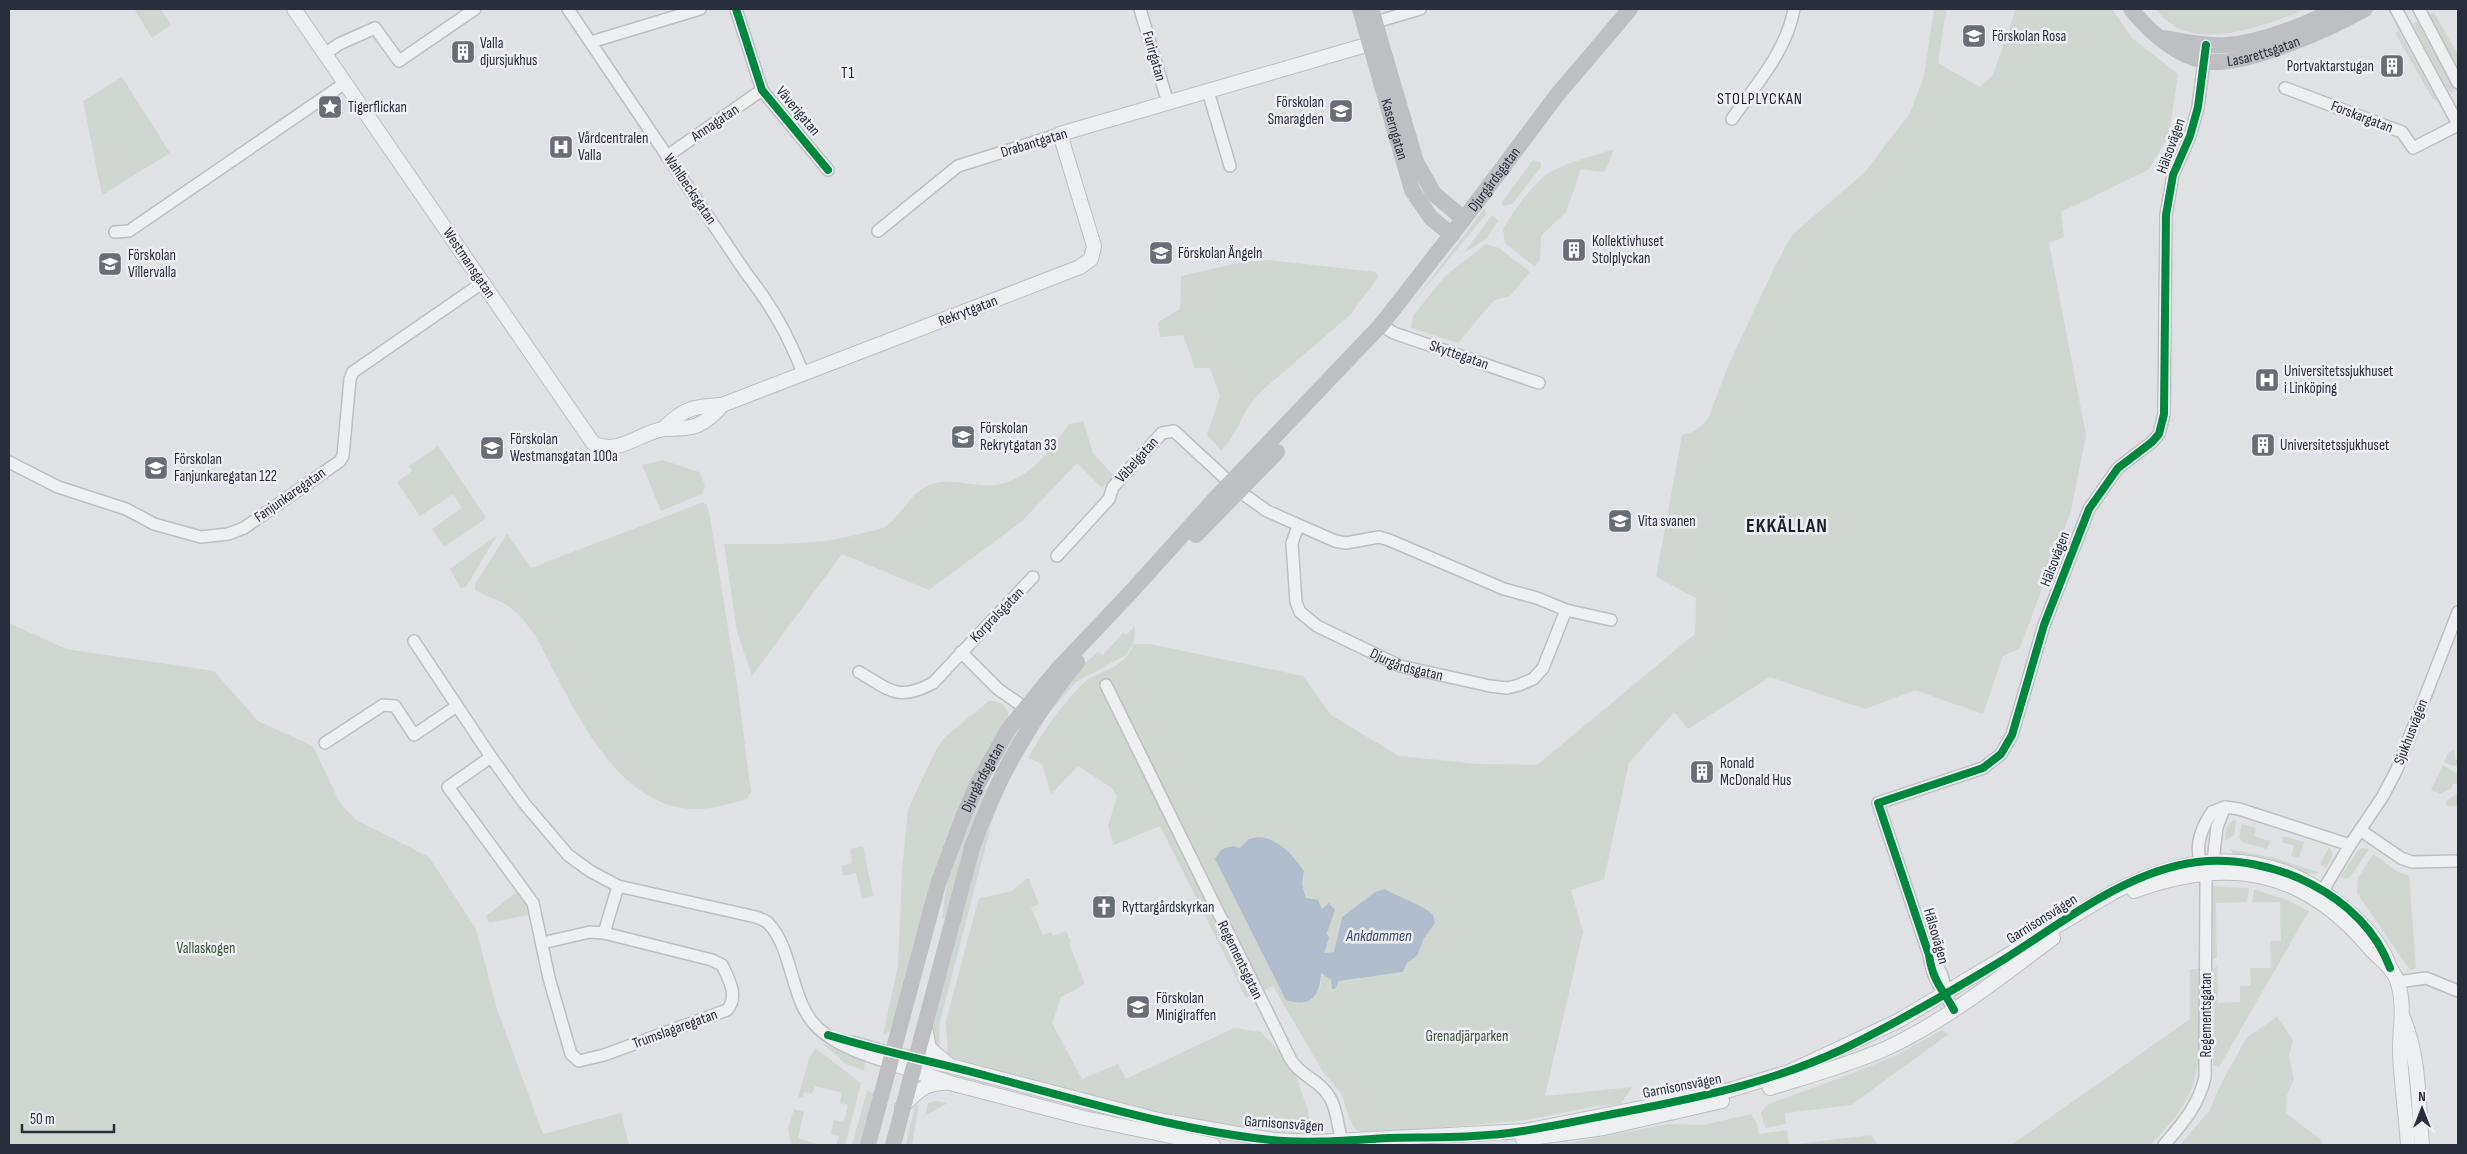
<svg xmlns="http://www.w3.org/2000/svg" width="2467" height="1154" font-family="'Sofia Sans Condensed',sans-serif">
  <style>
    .green { fill: #d0d7d0; fill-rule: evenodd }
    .water { fill: #afbdcd }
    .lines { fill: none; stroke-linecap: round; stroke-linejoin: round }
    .minor-casing { stroke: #bdbfc2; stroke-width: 14 }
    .tertiary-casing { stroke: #bdbfc2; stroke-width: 16 }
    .minor { stroke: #eeeff1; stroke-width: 11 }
    .tertiary { stroke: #eeeff1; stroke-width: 14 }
    .secondary { stroke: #bdbfc3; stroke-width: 16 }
    .cycleway-casing { stroke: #edeff4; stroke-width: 11 }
    .cycleway { stroke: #00873e; stroke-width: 8 }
    .labels { text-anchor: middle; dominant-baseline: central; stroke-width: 5; stroke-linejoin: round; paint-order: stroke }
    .poi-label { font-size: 15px; fill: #282e3b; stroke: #edeff4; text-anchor: start }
    .street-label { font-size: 15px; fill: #282e3b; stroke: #edeff4 }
    .park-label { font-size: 15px; fill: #3b5537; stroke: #edeff4 }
    .neighbourhood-label { font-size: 16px; letter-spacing: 1px; fill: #1b202c; stroke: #edeff4 }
    .water-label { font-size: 16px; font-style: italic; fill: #364c6b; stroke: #edeff4 }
    .district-label { font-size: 20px; font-weight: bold; letter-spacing: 1px; fill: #1b202c; stroke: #edeff4 }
  </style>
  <rect width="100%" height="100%" fill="#dfe1e4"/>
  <g class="green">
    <polygon points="134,9 161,9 171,25 152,38"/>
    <path d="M1934,9H1946L1938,63L1980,87L1993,75L2016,9H2112L2132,38L2178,74L2169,135L2148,170L2061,212L2064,237L2049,243L2086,435L2071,511L2020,648L2003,656L1983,714L1915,690L1865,709L1770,677L1688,729L1674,712L1629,763L1604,879L1571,890L1583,932L1545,1096L1632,1087L1621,1104L1597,1106L1520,1121L1366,1133L1356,1130L1349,1118L1341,1093L1323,1072L1273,986L1246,998L1160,826L1114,845L1108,826L1117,797L1112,788L1078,766L1051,794L1042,764L1028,758C1043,732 1061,704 1084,683C1103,666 1120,674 1134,644H1150L1303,676L1331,715L1399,756L1479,764L1537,765L1695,634L1696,598L1656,577L1682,435L1695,431L1708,419L1728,366L1775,266L1792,235L1865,172L1910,113L1924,76ZM1275,841L1296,859L1304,871L1302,884L1306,898L1322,910L1329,938L1323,954L1334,953L1342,917L1375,892L1385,889L1402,900L1414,902L1435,923L1424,938L1417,956L1407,963L1402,972L1339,981L1335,988L1332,989L1331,980L1321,973V986L1227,847L1240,848Z"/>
    <path d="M2156,9H2306C2263,26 2190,57 2156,9Z"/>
    <polygon points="2434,12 2458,55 2458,69 2428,15"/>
    <polygon points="2417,21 2455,91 2450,93 2412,24"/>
    <polygon points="2399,31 2437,100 2433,99 2395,33"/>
    <polygon points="122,77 170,153 102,195 83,101"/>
    <path d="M1614,149L1605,172L1581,169L1566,212L1541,236L1540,260L1535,267L1505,243L1503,229C1513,212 1535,180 1552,171C1571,161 1594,156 1614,149Z"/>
    <polygon points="1533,160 1541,163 1541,167 1512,204 1503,206 1502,202"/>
    <polygon points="1484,209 1486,214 1405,313"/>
    <polygon points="1492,215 1498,221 1487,238 1464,253"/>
    <polygon points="1486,244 1499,248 1530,272 1510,296 1494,300 1458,343 1411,328 1413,316 1445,276"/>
    <polygon points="1269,260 1375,272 1379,276 1350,315 1264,389 1250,404 1229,442 1221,450 1207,435 1220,396 1210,368 1195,368 1183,335 1160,337 1158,322 1180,309 1181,276 1248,261"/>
    <path d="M1083,421L1093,453L1114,476L1102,488L1077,463L1021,522L929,590L842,554L752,676L737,632L724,544C771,544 817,546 863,533C869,531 879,530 885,527C901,516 912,490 932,484C947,479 966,484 981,485C1023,489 1048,454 1069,424Z"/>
    <polygon points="438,446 486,518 444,547 432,529 462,508 453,494 420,516 397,482 412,471 409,466"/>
    <polygon points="663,460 699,472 705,485 702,494 661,511 642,465"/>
    <path d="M701,503L706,504L709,511L737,683L751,792L747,799C729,804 710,810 692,809C611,805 570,698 536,637C527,624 518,611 503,603C494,598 483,596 475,589V584L507,534L531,568Z"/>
    <polygon points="497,535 466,587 461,588 450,569"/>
    <polygon points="9,623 66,649 214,671 258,721 313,746 340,803 356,820 429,857 476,929 497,1009 543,1134 621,1113 629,1145 9,1145"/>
    <polygon points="1135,626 1134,642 1126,655 1076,682 1046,717 1009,780 993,818 940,1021 939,1052 936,1047 932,1030 984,832 1013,764 1078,669 1098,652 1103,655 1123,633 1126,635"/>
    <path d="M989,701C1002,700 1009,708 1009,720L892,1024L890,1030L883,1035L898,966L902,872L908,809L936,750L945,737Z"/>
    <polygon points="2454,750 2455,760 2458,760 2458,765 2452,766 2444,762 2448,753"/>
    <polygon points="2443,765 2458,774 2458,784 2453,784 2452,788 2440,794 2431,790"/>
    <polygon points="983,787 987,789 967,840 945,919 942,918 947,881"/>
    <polygon points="2458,793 2458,806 2446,806 2447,800"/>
    <polygon points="2233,820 2236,821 2234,835 2225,841 2226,828"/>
    <polygon points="2242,824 2256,828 2254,836 2270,841 2267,849 2242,842 2239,837"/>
    <polygon points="2283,836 2304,842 2299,858 2291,856 2294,846 2282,842"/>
    <polygon points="863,846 873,896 862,899 856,873 843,876 841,866 852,863 850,849"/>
    <polygon points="2329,847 2333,854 2326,868 2320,864"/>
    <polygon points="2362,848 2369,849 2351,876 2347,879 2340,877 2358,850"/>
    <polygon points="2229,849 2275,858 2320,873 2304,874 2237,857"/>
    <polygon points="2373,854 2398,872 2409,876 2416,968 2410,970 2357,893 2358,878"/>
    <path d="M1026,879H1029L1039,904L1031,908L1043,935L1051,932L1053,936L1066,931L1071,942L1069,943L1085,984L1061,997L1052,1023L1082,1079L1118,1064L1126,1079L1234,1028L1261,1032L1292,1065L1308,1110L1311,1132L1305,1135H1281L1139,1110L946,1056C950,1045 945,1033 946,1021L978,901L980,898L1012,891Z"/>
    <polygon points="2213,886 2249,888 2247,902 2216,903 2217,958 2213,958"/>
    <polygon points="2254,889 2287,900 2309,911 2219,1067 2213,1065 2213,969 2217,966 2218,1003 2240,1002 2240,986 2251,986 2250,968 2271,968 2270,941 2281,941 2280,902 2252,902"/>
    <polygon points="518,891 523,895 528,915 489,923 486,916"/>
    <path d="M2190,969H2198C2198,1001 2203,1056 2193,1085C2185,1109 2167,1128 2150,1145H2011L2190,1019Z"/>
    <polygon points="2277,1017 2293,1040 2289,1056 2294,1079 2287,1095 2286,1113 2321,1140 2323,1145 2180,1145 2209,1111 2223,1080 2247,1037"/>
    <polygon points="1942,1030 1949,1034 1851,1105 1785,1113 1786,1124 1765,1128 1761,1112 1768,1104 1851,1074 1899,1054"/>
    <polygon points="822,1043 865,1062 864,1070 846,1064"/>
    <polygon points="815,1048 861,1083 845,1145 836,1145 839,1136 831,1134 834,1120 844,1122 848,1105 840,1103 842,1093 815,1086 812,1094 804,1092 803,1098 798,1097 809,1059"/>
    <polygon points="867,1091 874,1093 861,1145 852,1145"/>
    <polygon points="936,1101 948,1103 925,1116 928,1103"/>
    <polygon points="919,1105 912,1145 906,1145 915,1106"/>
    <polygon points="794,1109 804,1112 798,1138 820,1145 791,1145 788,1128"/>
    <polygon points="1751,1114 1757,1124 1759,1134 1787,1130 1789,1145 1871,1135 1878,1145 1560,1145 1668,1124 1703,1125"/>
  </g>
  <path class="water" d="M1258,837C1278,838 1293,855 1304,871L1302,884L1306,898L1318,900L1322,909L1329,903L1335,910L1327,933L1329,938L1324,953L1334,952L1342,917L1375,892L1385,889C1401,899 1419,902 1433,915L1435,923L1424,938L1417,956L1407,963L1403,972L1339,981L1335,989H1332L1331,980L1321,973C1320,996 1311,1008 1286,1000L1215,859L1222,849L1233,846L1240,848L1249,839Z"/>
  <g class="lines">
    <defs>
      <g id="minor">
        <path d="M568,9L746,273C773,308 787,333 803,373"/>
        <polyline points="736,9 762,90 828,170"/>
        <polyline points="1140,9 1168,103"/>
        <polyline points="2396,9 2458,124"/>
        <polyline points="2419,9 2458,83"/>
        <polyline points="1369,24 1420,9"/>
        <polyline points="591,42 700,9"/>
        <polyline points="325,54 339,44 375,28 399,61 475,9"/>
        <polyline points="2285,88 2402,132 2413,148 2458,125"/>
        <polyline points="1208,91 1230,166"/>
        <path d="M1732,119C1756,85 1787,50 1794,9"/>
        <polyline points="667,156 762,90"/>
        <polyline points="878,231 958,166 1060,134"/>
        <polyline points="115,232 129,231 345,83"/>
        <polyline points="1381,325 1394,333 1539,383"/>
        <polyline points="9,462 58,487 126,509 154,524 201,537 228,534 244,528 340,461 343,456 350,379 353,372 482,283"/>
        <path id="s1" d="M1298,526L1292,543L1296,602L1300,612L1317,626L1400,666L1490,686L1507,688L1519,685L1533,679L1543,668L1566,610"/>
        <polyline points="1057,556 1109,499 1113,487 1162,433 1174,431 1239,491 1267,511 1335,541 1346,543 1379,537 1389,540 1504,589 1537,598 1566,610 1611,620"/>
        <path d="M414,641L491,757L524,803L568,855L590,871L618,886L756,917C760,919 766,920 769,924C794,951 790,1002 818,1028C837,1046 867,1056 891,1063"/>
        <polyline points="961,652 998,689 1031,712"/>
        <path d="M859,672C890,690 898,702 933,683L1033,577"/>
        <path d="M1106,685L1291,1060C1300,1075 1316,1079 1326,1092C1338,1106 1337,1128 1343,1145"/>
        <polyline points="325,743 383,705 395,706 414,735 457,706"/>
        <path d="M491,757L448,787L533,903L549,978L571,1054L579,1061L604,1055L727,1010C739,997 729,979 722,965L712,960L604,933L618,886"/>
        <polyline points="2360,830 2401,858 2412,862 2458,861"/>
        <polyline points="2208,869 2213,861 2217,827 2225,807"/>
        <path d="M2205,870C2192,851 2200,830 2212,812L2225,807L2239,809L2350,845"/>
        <polyline points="2318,899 2350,845 2383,796 2397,769 2458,612"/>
        <polyline points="542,943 590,932 604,933"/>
        <path d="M1929,955C1940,969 1945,977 1945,995"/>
        <polyline points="2398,982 2426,978 2458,991"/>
        <path d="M1954,1010C1942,988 1933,982 1929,955L1878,803L1983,768L2001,754L2012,735L2044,625L2089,509L2118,468L2152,442L2159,434L2164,414L2166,215L2173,175L2190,136L2198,107L2205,54"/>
        <polyline points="852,1042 893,1054"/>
        <path d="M2164,1145C2182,1124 2199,1105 2205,1077L2206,872"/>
      </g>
      <g id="tertiary">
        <path d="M294,9L593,443C618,456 639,433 663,429C675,428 686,430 698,425C708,420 715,414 722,405"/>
        <path d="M663,429C683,409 693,406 722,405L1080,267L1091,259L1094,246L1060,134L1380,41"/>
        <path d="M2134,891C2227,857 2301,868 2367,945C2377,958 2393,966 2398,983C2405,1006 2400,1027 2400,1050C2401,1082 2406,1114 2408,1145"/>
        <path d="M2403,1018C2420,1057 2418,1104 2422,1145"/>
        <polyline points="925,1028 929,1048 948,1064"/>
        <path d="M893,1054L951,1066L1158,1120L1273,1140L1316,1142L1525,1131L1723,1092L1789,1072L1898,1021L2112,893C2191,853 2267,845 2339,904C2362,922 2381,941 2390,968"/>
        <polyline points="891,1063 950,1083 1084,1118 1213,1145"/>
        <path d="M1770,1088C1809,1076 1848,1065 1885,1049C1946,1021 1999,978 2053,938"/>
        <path d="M902,1107C916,1093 924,1083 944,1083"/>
        <polyline points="1523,1139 1604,1128 1722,1101"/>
      </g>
    </defs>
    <use href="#minor" class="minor-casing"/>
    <use href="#tertiary" class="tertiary-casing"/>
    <use href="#minor" class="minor"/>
    <use href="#tertiary" class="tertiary"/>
    <g class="secondary">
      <path id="s2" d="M1360,9L1412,190L1431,218L1452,235"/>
      <polyline points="1371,9 1416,162 1434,194 1464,219"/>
      <path id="s3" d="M2131,9C2149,31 2175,55 2204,61C2243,69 2331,28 2365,9"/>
      <path d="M2162,38C2183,41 2206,47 2227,45C2261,43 2307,24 2337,9"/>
      <polyline points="1196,535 1277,452"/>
      <path id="s4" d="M868,1145L938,884L963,817L977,785L1008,730L1057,670L1131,592L1213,501L1381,325L1480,198L1557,95L1630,9"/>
      <path d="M893,1145L972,848C997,777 1029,721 1077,662"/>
    </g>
    <defs>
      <g id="cycleway">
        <polyline points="736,9 762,90 828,170"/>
        <path d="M1954,1010C1942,988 1933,982 1929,955L1878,803L1983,768L2001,754L2012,735L2044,625L2089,509L2118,468L2152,442L2159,434L2164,414L2166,215L2173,175L2190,136L2198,107L2206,45"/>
        <path d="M828,1035C882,1052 937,1062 991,1077C1083,1101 1176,1130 1271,1140C1310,1144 1349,1140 1389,1138C1433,1137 1480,1138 1523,1131C1562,1125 1601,1116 1639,1109C1710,1095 1774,1081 1841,1050C1897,1023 1950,992 2003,960C2062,923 2126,871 2197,862C2271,853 2364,895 2390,968"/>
      </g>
    </defs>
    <use href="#cycleway" class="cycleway-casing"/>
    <use href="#cycleway" class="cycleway"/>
  </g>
  <defs>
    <symbol id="school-square" viewBox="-11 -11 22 22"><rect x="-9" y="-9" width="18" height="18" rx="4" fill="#686d76" stroke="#edeff4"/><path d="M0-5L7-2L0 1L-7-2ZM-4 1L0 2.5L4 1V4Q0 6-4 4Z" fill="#fff"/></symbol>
    <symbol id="building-square" viewBox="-11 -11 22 22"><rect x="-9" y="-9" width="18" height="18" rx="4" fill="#686d76" stroke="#edeff4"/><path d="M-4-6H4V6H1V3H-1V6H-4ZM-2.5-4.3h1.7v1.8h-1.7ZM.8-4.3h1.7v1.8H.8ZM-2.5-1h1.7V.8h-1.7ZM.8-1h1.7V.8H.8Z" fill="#fff"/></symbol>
    <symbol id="sight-square" viewBox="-11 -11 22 22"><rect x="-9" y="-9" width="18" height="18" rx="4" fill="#686d76" stroke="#edeff4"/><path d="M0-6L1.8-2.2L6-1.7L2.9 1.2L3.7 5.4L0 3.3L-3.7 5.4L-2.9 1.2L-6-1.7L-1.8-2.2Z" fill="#fff"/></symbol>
    <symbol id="hospital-square" viewBox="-11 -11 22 22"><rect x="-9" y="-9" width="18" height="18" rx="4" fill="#686d76" stroke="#edeff4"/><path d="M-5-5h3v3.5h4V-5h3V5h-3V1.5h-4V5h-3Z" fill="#fff"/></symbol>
    <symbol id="church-square" viewBox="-11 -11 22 22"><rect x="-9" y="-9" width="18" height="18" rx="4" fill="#686d76" stroke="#edeff4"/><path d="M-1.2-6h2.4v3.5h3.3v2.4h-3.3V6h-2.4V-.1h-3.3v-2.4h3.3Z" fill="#fff"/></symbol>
  </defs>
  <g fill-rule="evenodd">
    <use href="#school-square" x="1960" y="22" width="28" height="28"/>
    <use href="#building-square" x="449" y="38" width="28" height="28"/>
    <use href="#building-square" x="2378" y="52" width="28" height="28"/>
    <use href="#sight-square" x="316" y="93" width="28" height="28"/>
    <use href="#school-square" x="1327" y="97" width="28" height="28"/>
    <use href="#hospital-square" x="547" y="133" width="28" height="28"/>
    <use href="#building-square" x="1560" y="236" width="28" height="28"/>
    <use href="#school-square" x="1147" y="239" width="28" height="28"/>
    <use href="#school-square" x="96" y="250" width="28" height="28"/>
    <use href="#hospital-square" x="2253" y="366" width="28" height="28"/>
    <use href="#school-square" x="949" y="423" width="28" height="28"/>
    <use href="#building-square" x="2249" y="431" width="28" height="28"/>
    <use href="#school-square" x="478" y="434" width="28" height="28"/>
    <use href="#school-square" x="142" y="454" width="28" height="28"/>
    <use href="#school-square" x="1606" y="507" width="28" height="28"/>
    <use href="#building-square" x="1688" y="758" width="28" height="28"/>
    <use href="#church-square" x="1090" y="893" width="28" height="28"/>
    <use href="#school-square" x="1124" y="993" width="28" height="28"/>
  </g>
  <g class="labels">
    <g class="poi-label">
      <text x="1992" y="36">Förskolan Rosa</text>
      <text x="480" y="43">Valla<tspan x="480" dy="17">djursjukhus</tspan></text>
      <text x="2374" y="66" text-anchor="end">Portvaktarstugan</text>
      <text x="1324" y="102" text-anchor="end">Förskolan<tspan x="1324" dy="17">Smaragden</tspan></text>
      <text x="348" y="107">Tigerflickan</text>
      <text x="578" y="138">Vårdcentralen<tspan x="578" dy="17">Valla</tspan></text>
      <text x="1592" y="241">Kollektivhuset<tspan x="1592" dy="17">Stolplyckan</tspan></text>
      <text x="1178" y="253">Förskolan Ängeln</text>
      <text x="128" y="255">Förskolan<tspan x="128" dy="17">Villervalla</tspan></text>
      <text x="2284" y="371">Universitetssjukhuset<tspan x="2284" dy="17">i Linköping</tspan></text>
      <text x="980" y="428">Förskolan<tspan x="980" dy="17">Rekrytgatan 33</tspan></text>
      <text x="510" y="439">Förskolan<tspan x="510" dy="17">Westmansgatan 100a</tspan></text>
      <text x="2280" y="445">Universitetssjukhuset</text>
      <text x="174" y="459">Förskolan<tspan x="174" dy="17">Fanjunkaregatan 122</tspan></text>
      <text x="1638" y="521">Vita svanen</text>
      <text x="1720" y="763">Ronald<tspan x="1720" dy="17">McDonald Hus</tspan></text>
      <text x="1122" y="907">Ryttargårdskyrkan</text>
      <text x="1156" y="998">Förskolan<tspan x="1156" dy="17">Minigiraffen</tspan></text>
    </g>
    <g class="street-label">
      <text stroke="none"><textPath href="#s3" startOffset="152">Lasarettsgatan</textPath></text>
      <text transform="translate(1154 56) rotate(74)">Furirgatan</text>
      <text transform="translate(798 111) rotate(50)">Väverigatan</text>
      <text transform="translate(2362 117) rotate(21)">Forskargatan</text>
      <text transform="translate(715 123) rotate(-34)">Annagatan</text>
      <text stroke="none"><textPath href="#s2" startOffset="125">Kaserngatan</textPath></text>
      <text transform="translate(1034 143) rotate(-17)">Drabantgatan</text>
      <text transform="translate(2171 146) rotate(-70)">Hälsovägen</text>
      <text stroke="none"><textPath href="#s4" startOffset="1175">Djurgårdsgatan</textPath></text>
      <text transform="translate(690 189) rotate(56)">Wahlbecksgatan</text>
      <text transform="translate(469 263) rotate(56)">Westmansgatan</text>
      <text transform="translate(968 311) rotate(-21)">Rekrytgatan</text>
      <text transform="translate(1459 355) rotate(19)">Skyttegatan</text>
      <text transform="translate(1137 460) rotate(-48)">Väbelgatan</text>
      <text transform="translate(290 495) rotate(-35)">Fanjunkaregatan</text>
      <text transform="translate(2055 559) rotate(-69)">Hälsovägen</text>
      <text transform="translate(997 615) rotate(-46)">Korpralsgatan</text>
      <text stroke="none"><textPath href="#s1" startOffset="208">Djurgårdsgatan</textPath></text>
      <text transform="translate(2411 732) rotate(-69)">Sjukhusvägen</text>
      <text stroke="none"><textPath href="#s4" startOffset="386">Djurgårdsgatan</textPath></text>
      <text transform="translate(2042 919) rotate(-32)">Garnisonsvägen</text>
      <text transform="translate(1936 936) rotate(74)">Hälsovägen</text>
      <text transform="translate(1240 960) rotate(64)">Regementsgatan</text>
      <text transform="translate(2206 1015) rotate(-90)">Regementsgatan</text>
      <text transform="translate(675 1029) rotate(-20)">Trumslagaregatan</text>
      <text transform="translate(1682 1086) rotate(-11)">Garnisonsvägen</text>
      <text transform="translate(1284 1124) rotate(4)">Garnisonsvägen</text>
    </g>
    <g class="park-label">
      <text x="206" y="948">Vallaskogen</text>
      <text x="1467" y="1036">Grenadjärparken</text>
    </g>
    <g class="neighbourhood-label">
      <text x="848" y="73">T1</text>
      <text x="1760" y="99">STOLPLYCKAN</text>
    </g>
    <g class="water-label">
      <text x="1379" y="936">Ankdammen</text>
    </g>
    <g class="district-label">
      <text x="1787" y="526">EKKÄLLAN</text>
    </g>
  </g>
  <rect width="2467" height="1154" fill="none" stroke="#282e3b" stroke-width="20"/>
  <g transform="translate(2422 1109)" stroke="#edeff4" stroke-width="4" paint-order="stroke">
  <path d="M0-4L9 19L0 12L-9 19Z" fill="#282e3b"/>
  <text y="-8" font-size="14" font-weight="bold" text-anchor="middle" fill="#282e3b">N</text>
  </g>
  <path d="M22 1124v8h92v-8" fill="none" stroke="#282e3b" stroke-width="2.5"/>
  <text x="30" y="1124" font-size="15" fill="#282e3b" stroke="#edeff4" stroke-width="4" paint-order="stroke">50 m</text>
</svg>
